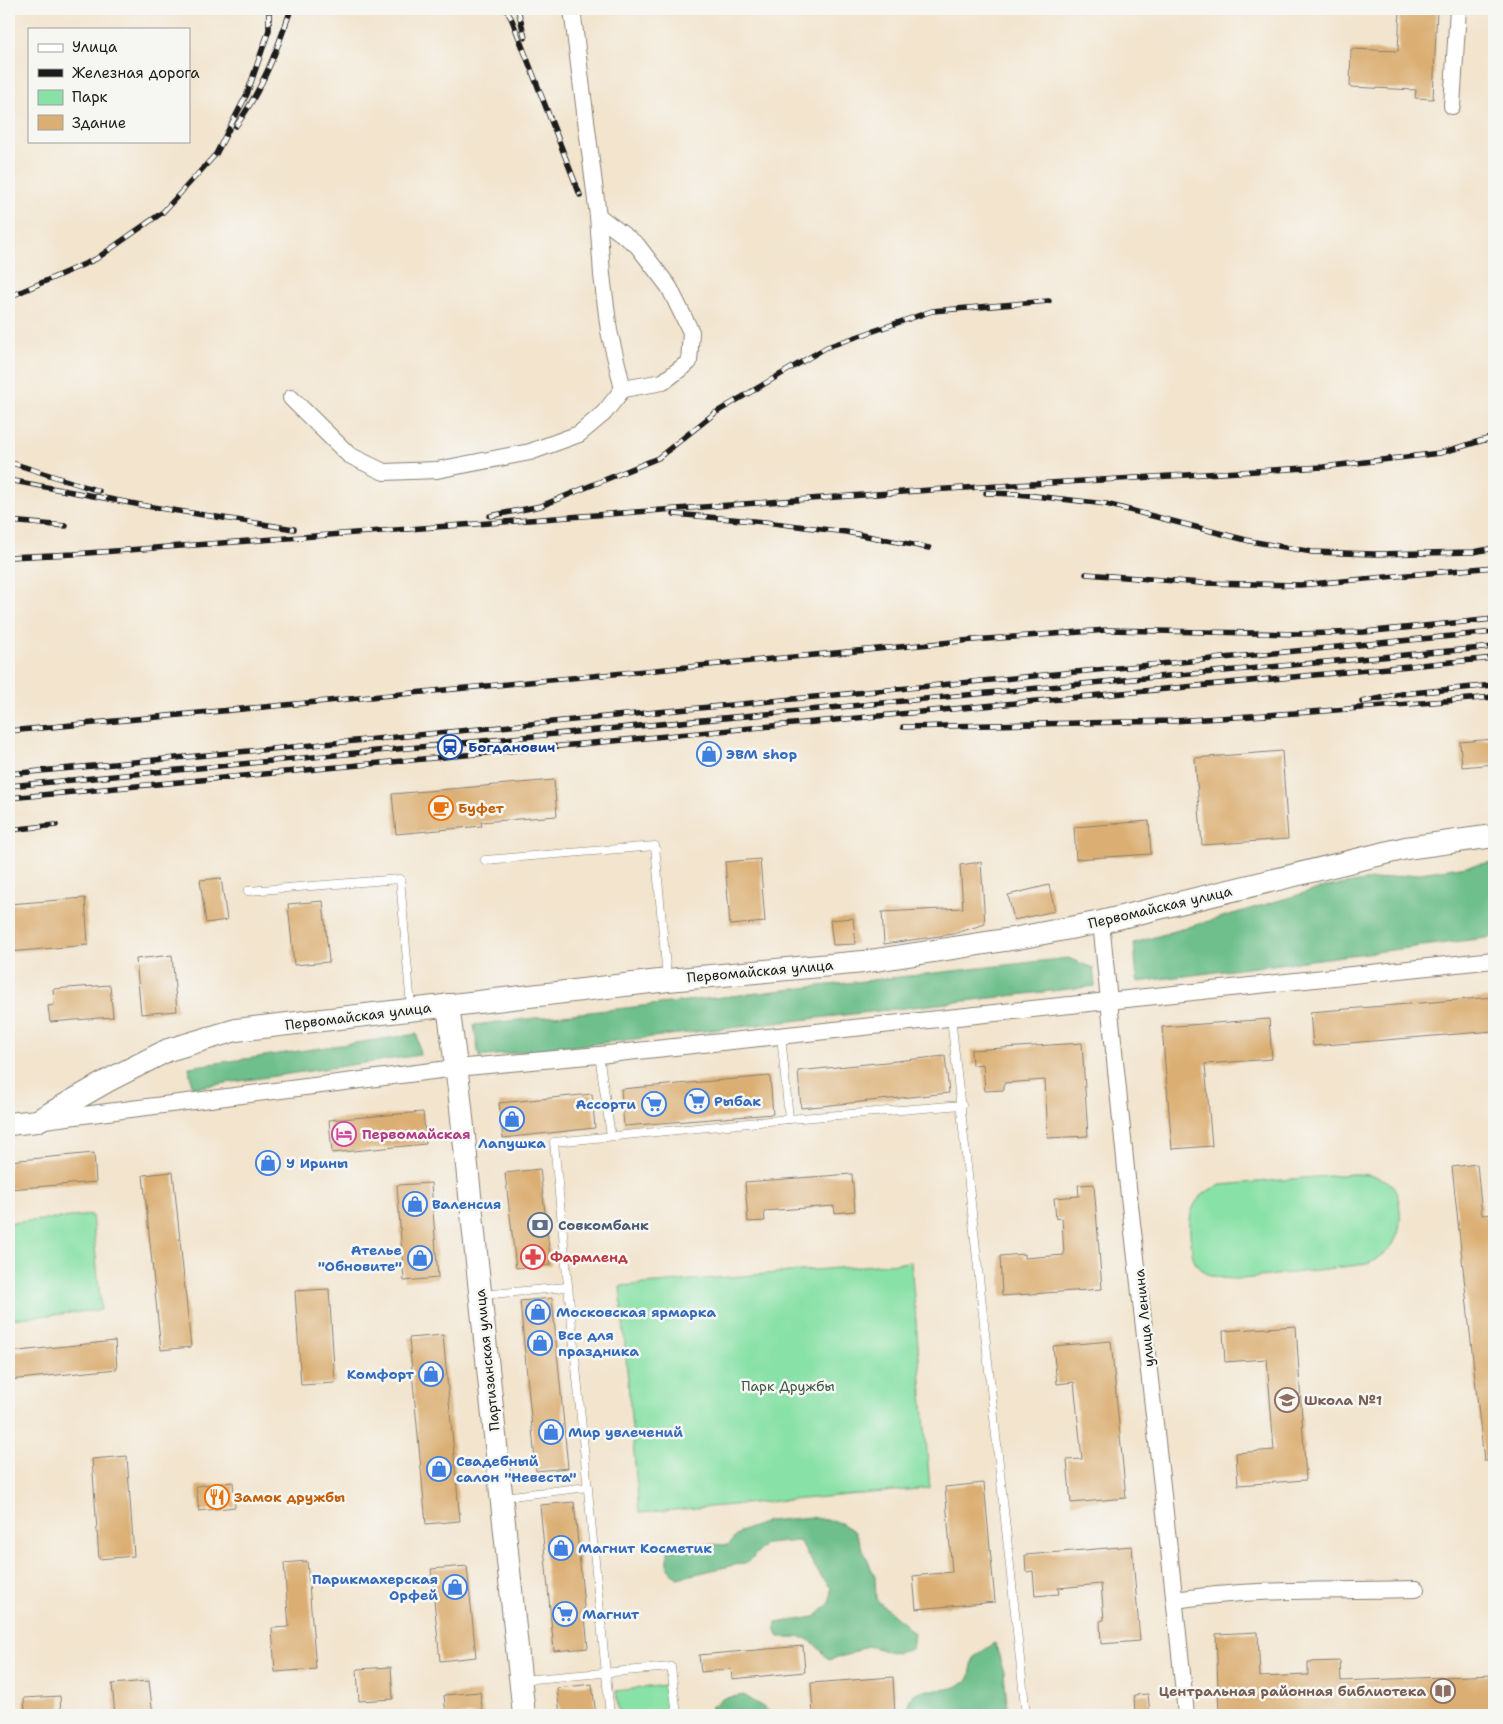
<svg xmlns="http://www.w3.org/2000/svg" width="1503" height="1724" font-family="'Shantell Sans',sans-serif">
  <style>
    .green { fill: #88e1a6; stroke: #527e61 }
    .forest { fill: #6ebf8b; stroke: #456e54 }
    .building { fill: #dbaf73 }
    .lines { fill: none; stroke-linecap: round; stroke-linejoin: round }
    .lane-casing { stroke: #878074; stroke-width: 9 }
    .street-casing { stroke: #878074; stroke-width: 18 }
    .secondary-casing { stroke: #878074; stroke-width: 24 }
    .lane { stroke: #fff; stroke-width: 8 }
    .street { stroke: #fff; stroke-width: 16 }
    .secondary { stroke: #fff; stroke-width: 22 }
    .rail-casing { stroke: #1c1c1c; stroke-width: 5.5 }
    .rail { stroke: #f6f6f2; stroke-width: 4; stroke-dasharray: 11; stroke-linecap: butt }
    .labels { text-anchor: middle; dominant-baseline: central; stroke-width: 5; stroke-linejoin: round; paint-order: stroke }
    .transit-label { font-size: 14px; font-weight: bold; fill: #164399; stroke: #f6f6f2; text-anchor: start }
    .shop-label { font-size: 14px; font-weight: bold; fill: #366cbe; stroke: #f6f6f2; text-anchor: start }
    .food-label { font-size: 14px; font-weight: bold; fill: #c56008; stroke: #f6f6f2; text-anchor: start }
    .street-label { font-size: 14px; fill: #1c1c1c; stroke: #f6f6f2 }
    .hotel-label { font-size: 14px; font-weight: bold; fill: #b23c85; stroke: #f6f6f2; text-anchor: start }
    .service-label { font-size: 14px; font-weight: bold; fill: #4e5e75; stroke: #f6f6f2; text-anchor: start }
    .health-label { font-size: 14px; font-weight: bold; fill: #be3a42; stroke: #f6f6f2; text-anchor: start }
    .park-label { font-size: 14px; fill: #3c5745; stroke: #f6f6f2 }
    .education-label { font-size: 14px; font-weight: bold; fill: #785e54; stroke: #f6f6f2; text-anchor: start }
  </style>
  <rect width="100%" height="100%" fill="#f6f6f2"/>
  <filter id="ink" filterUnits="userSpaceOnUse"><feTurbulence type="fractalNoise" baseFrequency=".02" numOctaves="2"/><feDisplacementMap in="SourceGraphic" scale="10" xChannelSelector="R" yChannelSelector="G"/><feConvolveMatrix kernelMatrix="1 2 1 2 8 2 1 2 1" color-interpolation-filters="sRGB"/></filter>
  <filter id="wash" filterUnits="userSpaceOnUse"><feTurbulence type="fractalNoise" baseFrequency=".0096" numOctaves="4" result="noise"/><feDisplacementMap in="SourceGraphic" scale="20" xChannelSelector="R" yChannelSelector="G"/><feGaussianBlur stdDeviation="1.12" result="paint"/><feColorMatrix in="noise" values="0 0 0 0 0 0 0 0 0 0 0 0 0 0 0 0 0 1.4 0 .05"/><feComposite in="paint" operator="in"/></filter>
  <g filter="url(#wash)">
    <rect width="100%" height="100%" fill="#f2e4cd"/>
    <g class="green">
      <path d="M1352,1174C1364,1174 1382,1175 1392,1185C1398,1192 1399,1201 1400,1210C1402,1237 1392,1253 1367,1264L1243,1279C1227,1279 1211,1279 1199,1268C1193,1262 1192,1252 1191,1243C1187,1215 1191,1195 1221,1185Z"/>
      <polygon points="92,1215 101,1310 9,1319 9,1223"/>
      <polygon points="911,1262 930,1488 639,1513 620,1286"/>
      <polygon points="666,1685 670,1715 619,1715 616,1691"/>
    </g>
    <g class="forest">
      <polygon points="1494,862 1494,937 1137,982 1134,943 1325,887"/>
      <polygon points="1068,958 1093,968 1095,986 479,1057 474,1025"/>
      <polygon points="417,1034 420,1055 192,1088 189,1067"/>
      <path d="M811,1517L841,1523L855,1532L875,1577L876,1599L914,1633L912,1649L896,1653L867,1646L850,1654L829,1660C809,1636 809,1637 779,1637L776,1631V1623L815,1617L830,1603L831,1588L820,1575L799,1541L766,1544L748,1562L677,1578L668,1569V1551L693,1543L728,1545L740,1532L768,1521Z"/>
      <path d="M995,1643L1004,1672L1008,1715H906C909,1684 924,1692 947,1689C956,1688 962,1684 969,1679L974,1657Z"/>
      <polygon points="744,1695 772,1713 773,1715 710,1715 711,1707 724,1698"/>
    </g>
    <g id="blocks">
      <g class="building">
        <polygon points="1400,9 1437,9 1433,99 1415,98 1416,90 1350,87 1351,49 1398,51"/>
        <polygon points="1494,739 1494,764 1462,767 1460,742"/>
        <polygon points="1282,751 1288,839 1202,845 1195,758"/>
        <polygon points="554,780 557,816 481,822 482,826 396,834 392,794"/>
        <polygon points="1149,821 1151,854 1076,859 1074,827"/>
        <polygon points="760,859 765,922 730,925 725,862"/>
        <polygon points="981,862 985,924 953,934 884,944 882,912 963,908 960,865"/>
        <polygon points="221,878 227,920 206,923 200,880"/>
        <polygon points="1049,885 1055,911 1014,920 1008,895"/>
        <polygon points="85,898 88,945 9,952 9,904"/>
        <polygon points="323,901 329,962 294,965 288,904"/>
        <polygon points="853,918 856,944 833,945 830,920"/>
        <polygon points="172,955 177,1011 141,1014 136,959"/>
        <polygon points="110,985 113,1017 50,1022 48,1006 54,1005 53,989"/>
        <polygon points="1494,997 1494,1031 1313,1046 1310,1012"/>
        <polygon points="1269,1019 1272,1059 1205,1064 1212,1146 1172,1149 1162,1027"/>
        <polygon points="1082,1043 1088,1136 1048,1138 1045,1080 1004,1083 1004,1090 985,1091 983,1064 972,1065 971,1050"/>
        <polygon points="945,1056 949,1093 801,1108 798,1071"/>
        <polygon points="770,1076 773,1114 624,1126 621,1089"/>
        <polygon points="592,1094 595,1128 503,1138 499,1103"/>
        <polygon points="423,1112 426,1144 332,1153 329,1120"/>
        <polygon points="94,1153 96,1182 9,1189 9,1161"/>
        <polygon points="1477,1164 1482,1215 1494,1214 1494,1461 1484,1461 1452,1167"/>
        <polygon points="540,1169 551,1265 516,1268 505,1173"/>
        <polygon points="173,1172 191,1347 161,1350 143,1175"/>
        <polygon points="852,1174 855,1211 835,1213 834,1206 764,1211 765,1221 748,1222 745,1182"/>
        <polygon points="431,1183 438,1278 404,1281 397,1185"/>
        <polygon points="1094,1184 1102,1289 1002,1296 1000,1256 1024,1254 1024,1258 1064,1255 1062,1218 1056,1219 1054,1198 1079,1196 1078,1185"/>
        <polygon points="329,1289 335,1383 301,1385 295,1291"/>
        <polygon points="552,1298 568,1468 536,1471 520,1301"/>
        <polygon points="1296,1326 1306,1480 1238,1485 1236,1453 1274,1450 1267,1359 1225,1362 1223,1331"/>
        <polygon points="443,1335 460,1521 426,1524 409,1338"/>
        <polygon points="115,1341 117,1369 9,1380 9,1352"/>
        <polygon points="1111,1341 1126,1498 1071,1503 1067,1460 1082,1459 1074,1382 1057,1384 1053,1346"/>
        <polygon points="127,1456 134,1556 99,1559 92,1459"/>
        <polygon points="233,1482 235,1507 199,1511 196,1486"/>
        <polygon points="984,1483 995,1602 916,1609 913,1576 952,1572 945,1487"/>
        <polygon points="574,1502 588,1648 554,1651 540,1505"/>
        <polygon points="1132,1546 1140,1641 1101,1644 1100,1621 1104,1620 1101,1584 1058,1588 1059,1594 1035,1596 1033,1571 1026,1572 1025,1555"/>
        <polygon points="307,1561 316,1669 275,1672 272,1628 289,1627 284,1563"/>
        <polygon points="467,1566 476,1657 440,1661 431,1569"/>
        <polygon points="1258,1632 1260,1677 1308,1675 1308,1662 1340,1661 1341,1681 1494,1675 1494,1710 1367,1715 1219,1715 1216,1634"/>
        <polygon points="803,1646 805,1672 732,1679 731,1669 701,1672 699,1655"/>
        <polygon points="391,1667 393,1699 359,1701 357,1669"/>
        <polygon points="893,1677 895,1715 813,1715 811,1683"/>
        <polygon points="149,1681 153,1715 115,1715 112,1684"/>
        <polygon points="592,1684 596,1715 560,1715 557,1688"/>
        <polygon points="480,1692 483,1715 446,1715 444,1695"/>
        <polygon points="1148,1694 1150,1715 1135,1715 1134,1695"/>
        <polygon points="60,1696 61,1715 25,1715 24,1698"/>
      </g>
    </g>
  </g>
  <g filter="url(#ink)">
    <use href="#blocks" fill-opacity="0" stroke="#878074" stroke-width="1"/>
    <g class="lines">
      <defs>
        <g id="lane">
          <polyline points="485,860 655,846 667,978"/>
          <polyline points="248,891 400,879 411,1007"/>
          <polyline points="951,1017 1026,1715"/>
          <polyline points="781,1035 789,1119"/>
          <polyline points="599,1055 611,1136"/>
          <polyline points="482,1295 567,1287"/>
          <polyline points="503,1497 588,1487"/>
          <polyline points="522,1680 671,1667 677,1715"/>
          <polyline points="610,1715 554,1142 789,1119 962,1105"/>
        </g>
        <g id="street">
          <polyline points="1452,106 1458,9"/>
          <polyline points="598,216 637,245 669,287 691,332 689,362 663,382 623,389"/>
          <polyline points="291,398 349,455 384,472 437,470 530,452 579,434 604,413 623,389 609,331 602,275 598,216 572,9"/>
          <path d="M1101,922C1110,1004 1117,1087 1126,1169C1146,1351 1169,1533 1186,1715"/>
          <polyline points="44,1120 456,1068 599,1055 1494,960"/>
          <path d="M1175,1600C1254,1588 1336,1591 1416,1589"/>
        </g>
        <g id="secondary">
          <polyline points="448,1005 459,1089 524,1715"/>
          <polyline points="9,1124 37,1121 109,1080 168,1050 236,1030 668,980 863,962 1018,938 1101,922 1406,848 1494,836"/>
        </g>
      </defs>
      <use href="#lane" class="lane-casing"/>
      <use href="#street" class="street-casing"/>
      <use href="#secondary" class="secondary-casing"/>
      <use href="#lane" class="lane"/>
      <use href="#street" class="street"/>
      <use href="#secondary" class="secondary"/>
      <defs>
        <g id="rail">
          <polyline points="506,9 512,20 580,195"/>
          <polyline points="518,9 525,38"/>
          <path d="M236,126C262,90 277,50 291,9"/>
          <polyline points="9,297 96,259 163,212 216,154 247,94 269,30 269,9"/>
          <polyline points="9,462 99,491"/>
          <polyline points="9,480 146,506 294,529"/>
          <polyline points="986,493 1017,494 1106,504 1250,541 1312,552 1374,554 1474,552 1494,548"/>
          <polyline points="674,514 765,522 846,532 929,548"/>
          <polyline points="490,516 541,506 658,458 715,413 827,347 932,311 1049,301"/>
          <polyline points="9,521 66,526"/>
          <polyline points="9,557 74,554 930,490 1323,467 1440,453 1494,437"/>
          <polyline points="1086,574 1201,583 1300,585 1494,567"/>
          <polyline points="1362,702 1401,694 1494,685"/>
          <polyline points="903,727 1173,721 1311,712 1494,697"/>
          <polyline points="9,731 973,640 1107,630 1299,634 1364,632 1494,619"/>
          <polyline points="9,774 1494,632"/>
          <polyline points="9,786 1134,679 1494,647"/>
          <polyline points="9,798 1494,658"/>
          <polyline points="9,830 56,825"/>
        </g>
      </defs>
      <use href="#rail" class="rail-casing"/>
      <use href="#rail" class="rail"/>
    </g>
  </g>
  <defs>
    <symbol id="station-ring" viewBox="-11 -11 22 22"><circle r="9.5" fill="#f6f6f2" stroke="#1a4fb4" stroke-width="1.5"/><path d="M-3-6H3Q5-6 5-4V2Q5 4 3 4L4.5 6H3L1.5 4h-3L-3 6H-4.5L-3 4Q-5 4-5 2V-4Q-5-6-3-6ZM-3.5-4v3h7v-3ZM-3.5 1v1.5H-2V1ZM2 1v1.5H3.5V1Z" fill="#1a4fb4"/></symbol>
    <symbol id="shop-ring" viewBox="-11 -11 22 22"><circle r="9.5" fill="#f6f6f2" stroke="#3f7fe0" stroke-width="1.5"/><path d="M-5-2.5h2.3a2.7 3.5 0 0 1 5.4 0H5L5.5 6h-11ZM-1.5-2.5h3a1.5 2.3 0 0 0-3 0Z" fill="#3f7fe0"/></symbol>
    <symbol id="cafe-ring" viewBox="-11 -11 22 22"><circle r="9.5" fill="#f6f6f2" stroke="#e8710a" stroke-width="1.5"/><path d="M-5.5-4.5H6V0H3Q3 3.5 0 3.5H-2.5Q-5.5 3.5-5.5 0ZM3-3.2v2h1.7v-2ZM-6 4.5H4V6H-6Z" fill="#e8710a"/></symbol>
    <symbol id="supermarket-ring" viewBox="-11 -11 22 22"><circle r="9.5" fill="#f6f6f2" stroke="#3f7fe0" stroke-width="1.5"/><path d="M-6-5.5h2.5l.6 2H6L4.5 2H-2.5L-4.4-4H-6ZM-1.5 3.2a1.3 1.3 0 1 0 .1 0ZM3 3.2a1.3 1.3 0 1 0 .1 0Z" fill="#3f7fe0"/></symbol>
    <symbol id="hotel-ring" viewBox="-11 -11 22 22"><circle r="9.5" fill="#f6f6f2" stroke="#d1479c" stroke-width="1.5"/><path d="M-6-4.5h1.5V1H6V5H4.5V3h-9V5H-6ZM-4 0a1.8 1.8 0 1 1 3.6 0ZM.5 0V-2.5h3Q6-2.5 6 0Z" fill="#d1479c"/></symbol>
    <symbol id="bank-ring" viewBox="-11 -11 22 22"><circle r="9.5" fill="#f6f6f2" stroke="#5c6f8a" stroke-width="1.5"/><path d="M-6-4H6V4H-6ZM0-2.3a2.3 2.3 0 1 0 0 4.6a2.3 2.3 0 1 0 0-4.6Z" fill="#5c6f8a"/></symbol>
    <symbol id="pharmacy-ring" viewBox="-11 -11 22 22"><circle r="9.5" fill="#f6f6f2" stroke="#e0444e" stroke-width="1.5"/><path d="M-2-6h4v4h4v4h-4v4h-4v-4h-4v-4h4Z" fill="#e0444e"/></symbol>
    <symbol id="school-ring" viewBox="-11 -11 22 22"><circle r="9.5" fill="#f6f6f2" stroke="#8d6e63" stroke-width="1.5"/><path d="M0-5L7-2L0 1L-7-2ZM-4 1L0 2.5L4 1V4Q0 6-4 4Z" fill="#8d6e63"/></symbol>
    <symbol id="restaurant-ring" viewBox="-11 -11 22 22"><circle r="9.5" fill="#f6f6f2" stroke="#e8710a" stroke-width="1.5"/><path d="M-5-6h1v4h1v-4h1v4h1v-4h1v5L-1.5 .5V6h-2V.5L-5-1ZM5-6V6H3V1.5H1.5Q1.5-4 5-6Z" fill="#e8710a"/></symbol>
    <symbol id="library-ring" viewBox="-11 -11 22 22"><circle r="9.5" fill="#f6f6f2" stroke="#8d6e63" stroke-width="1.5"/><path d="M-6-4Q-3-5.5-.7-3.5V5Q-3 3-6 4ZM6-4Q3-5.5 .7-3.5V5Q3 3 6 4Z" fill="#8d6e63"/></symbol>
  </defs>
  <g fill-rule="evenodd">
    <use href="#station-ring" x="436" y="733" width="28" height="28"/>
    <use href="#shop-ring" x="695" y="740" width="28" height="28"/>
    <use href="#cafe-ring" x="427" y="794" width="28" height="28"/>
    <use href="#supermarket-ring" x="683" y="1087" width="28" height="28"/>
    <use href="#supermarket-ring" x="640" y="1090" width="28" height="28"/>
    <use href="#shop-ring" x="498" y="1105" width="28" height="28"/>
    <use href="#hotel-ring" x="330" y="1120" width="28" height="28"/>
    <use href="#shop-ring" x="254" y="1149" width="28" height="28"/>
    <use href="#shop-ring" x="401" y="1190" width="28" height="28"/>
    <use href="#bank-ring" x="526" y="1211" width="28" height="28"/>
    <use href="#pharmacy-ring" x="519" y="1243" width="28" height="28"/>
    <use href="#shop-ring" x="406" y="1244" width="28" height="28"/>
    <use href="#shop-ring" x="524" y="1298" width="28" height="28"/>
    <use href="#shop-ring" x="526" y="1329" width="28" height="28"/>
    <use href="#shop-ring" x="417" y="1360" width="28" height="28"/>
    <use href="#school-ring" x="1273" y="1386" width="28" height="28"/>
    <use href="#shop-ring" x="537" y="1418" width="28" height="28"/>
    <use href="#shop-ring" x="425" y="1455" width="28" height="28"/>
    <use href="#restaurant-ring" x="203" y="1483" width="28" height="28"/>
    <use href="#shop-ring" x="547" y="1534" width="28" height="28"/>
    <use href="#shop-ring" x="441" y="1573" width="28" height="28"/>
    <use href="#supermarket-ring" x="551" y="1600" width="28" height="28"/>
    <use href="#library-ring" x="1429" y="1677" width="28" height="28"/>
  </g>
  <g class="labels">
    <g class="transit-label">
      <text x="468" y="747">Богданович</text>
    </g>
    <g class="shop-label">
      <text x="726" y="754">ЭВМ shop</text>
      <text x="714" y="1101">Рыбак</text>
      <text x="636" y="1104" text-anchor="end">Ассорти</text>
      <text x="512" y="1143" text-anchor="middle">Лапушка</text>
      <text x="286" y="1163">У Ирины</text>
      <text x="432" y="1204">Валенсия</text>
      <text x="402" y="1250" text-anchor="end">Ателье<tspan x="402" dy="16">"Обновите"</tspan></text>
      <text x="556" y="1312">Московская ярмарка</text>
      <text x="558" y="1335">Все для<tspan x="558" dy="16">праздника</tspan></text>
      <text x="414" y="1374" text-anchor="end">Комфорт</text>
      <text x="568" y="1432">Мир увлечений</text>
      <text x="456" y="1461">Свадебный<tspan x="456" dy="16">салон "Невеста"</tspan></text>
      <text x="578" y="1548">Магнит Косметик</text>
      <text x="438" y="1579" text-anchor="end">Парикмахерская<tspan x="438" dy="16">Орфей</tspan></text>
      <text x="582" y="1614">Магнит</text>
    </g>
    <g class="food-label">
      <text x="458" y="808">Буфет</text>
      <text x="234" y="1497">Замок дружбы</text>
    </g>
    <g class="street-label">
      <text transform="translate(1160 907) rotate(-13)">Первомайская улица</text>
      <text transform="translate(760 971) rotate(-5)">Первомайская улица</text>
      <text transform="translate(358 1016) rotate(-7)">Первомайская улица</text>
      <text transform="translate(1144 1318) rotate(-96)">улица Ленина</text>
      <text transform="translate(487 1360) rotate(-96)">Партизанская улица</text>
    </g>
    <g class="hotel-label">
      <text x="362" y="1134">Первомайская</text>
    </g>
    <g class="service-label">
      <text x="558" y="1225">Совкомбанк</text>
    </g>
    <g class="health-label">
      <text x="550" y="1257">Фармленд</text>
    </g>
    <g class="park-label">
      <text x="788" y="1386">Парк Дружбы</text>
    </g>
    <g class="education-label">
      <text x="1304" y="1400">Школа №1</text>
      <text x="1426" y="1691" text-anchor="end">Центральная районная библиотека</text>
    </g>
  </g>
  <rect width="1503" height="1724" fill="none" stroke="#f6f6f2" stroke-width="30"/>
  <rect x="28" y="28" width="162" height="115" fill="#f6f6f2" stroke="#9f9f9c"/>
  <rect x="38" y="44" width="25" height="8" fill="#ffffff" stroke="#9f9f9c"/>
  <text x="72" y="52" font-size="15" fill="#1c1c1c">Улица</text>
  <rect x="38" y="69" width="25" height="8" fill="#1c1c1c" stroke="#9f9f9c"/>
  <text x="72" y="78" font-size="15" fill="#1c1c1c">Железная дорога</text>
  <rect x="38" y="90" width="25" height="15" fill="#88e1a6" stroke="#9f9f9c"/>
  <text x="72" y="102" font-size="15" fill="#1c1c1c">Парк</text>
  <rect x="38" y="115" width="25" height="15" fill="#dbaf73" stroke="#9f9f9c"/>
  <text x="72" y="128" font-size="15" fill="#1c1c1c">Здание</text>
</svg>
